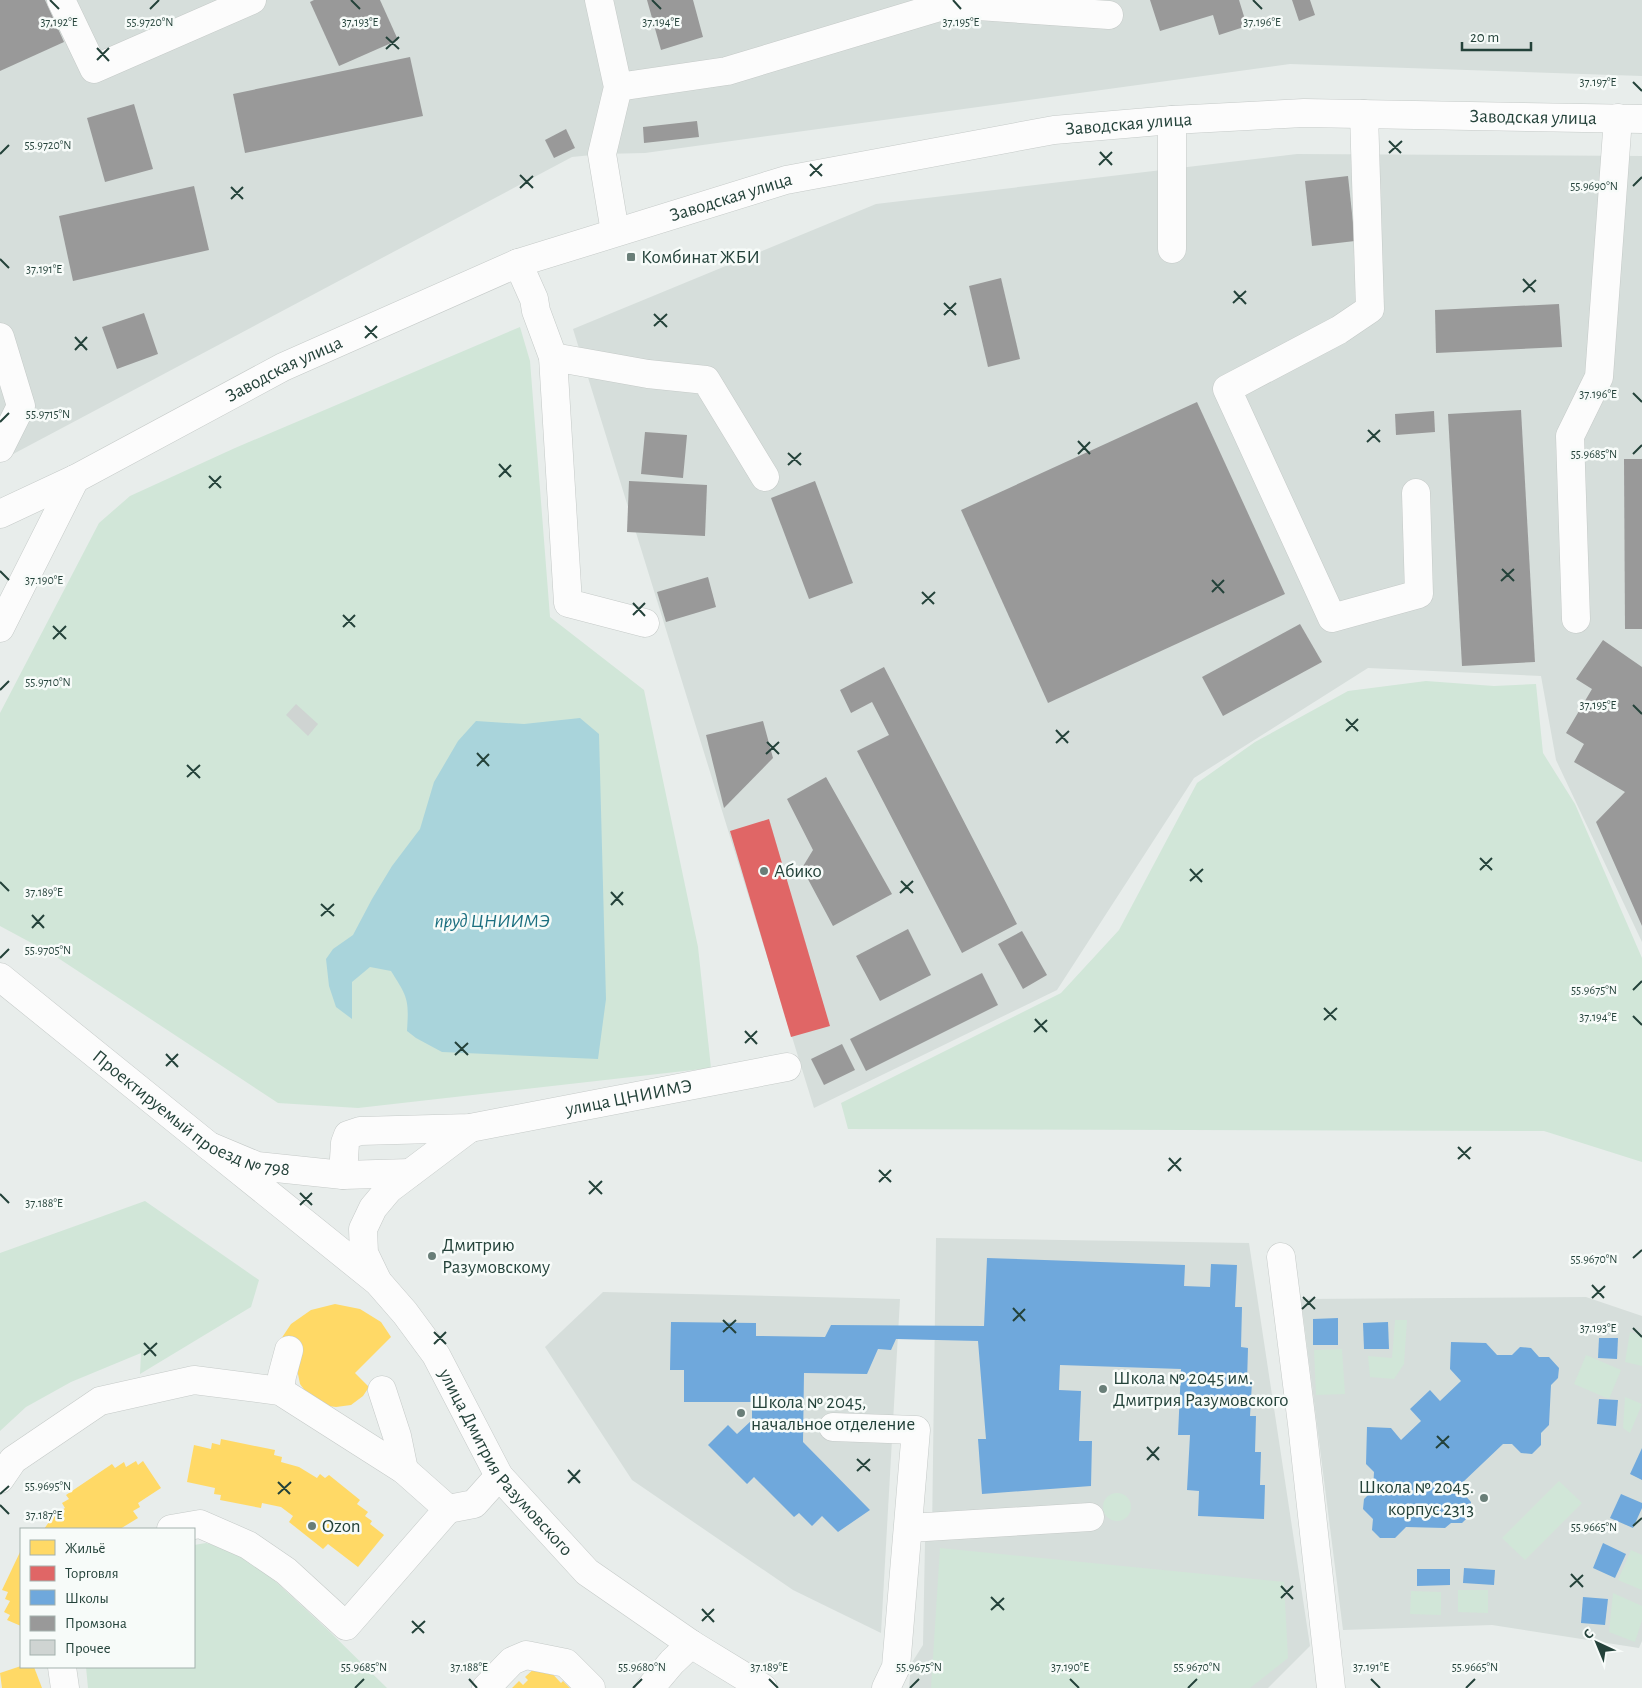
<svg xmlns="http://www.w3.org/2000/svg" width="1642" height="1688" font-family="'Alegreya Sans',sans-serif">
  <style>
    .built { fill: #d6dedb }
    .green { fill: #d1e6d8 }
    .water { fill: #a9d4db }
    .homes { fill: #ffd966 }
    .shops { fill: #e06666 }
    .schools { fill: #6fa8dc }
    .industry { fill: #999 }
    .building { fill: #cfd4d2 }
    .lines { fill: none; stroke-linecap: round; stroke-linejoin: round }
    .minor-casing { stroke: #c5cac8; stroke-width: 29 }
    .minor { stroke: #fcfcfc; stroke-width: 28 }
    .ticks { fill: none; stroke: #24423a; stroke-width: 2 }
    .poi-dot { fill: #697e78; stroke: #f7fbf9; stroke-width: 2 }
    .labels { text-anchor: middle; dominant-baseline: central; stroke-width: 5; stroke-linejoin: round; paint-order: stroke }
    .street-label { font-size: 19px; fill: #24423a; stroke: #f7fbf9 }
    .poi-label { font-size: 19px; fill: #24423a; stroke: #f7fbf9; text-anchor: start }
    .water-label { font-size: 20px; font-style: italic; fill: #1c6f80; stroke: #f7fbf9 }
    .ticks-label { font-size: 12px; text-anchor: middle; fill: #24423a; stroke: #f7fbf9; stroke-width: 5; stroke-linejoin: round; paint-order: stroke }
  </style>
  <rect width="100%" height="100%" fill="#e8edeb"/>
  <g class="built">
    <polygon points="0,0 1642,0 1642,76 1290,64 645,153 602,154 572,157 0,461"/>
    <polygon points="1297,154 1642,156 1642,942 1556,760 1541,676 1368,668 1194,778 1057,990 814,1108 573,329 876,204"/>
    <polygon points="936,1238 1249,1243 1310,1646 1268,1688 909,1688 911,1664 923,1645 925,1542 932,1534"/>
    <polygon points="603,1292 900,1299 881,1633 793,1590 632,1480 545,1347"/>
    <polygon points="1586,1297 1642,1316 1642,1641 1639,1648 1492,1625 1343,1630 1301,1299"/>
  </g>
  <g class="green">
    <polygon points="520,327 530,361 550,617 644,690 698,947 711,1068 358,1108 278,1103 52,954 0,926 0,713 99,523 130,496 235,448"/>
    <polygon points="1426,681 1494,686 1536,684 1543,753 1575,804 1642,958 1642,1162 1544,1131 848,1129 841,1103 1061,993 1119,930 1197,783 1255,742 1348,691"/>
    <polygon points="145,1201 259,1280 251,1307 140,1374 141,1353 71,1382 26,1407 0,1431 0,1253"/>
    <polygon points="1395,1320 1407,1320 1404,1364 1394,1379 1370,1377 1368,1356 1392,1358"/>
    <polygon points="1630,1332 1642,1335 1642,1366 1625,1362"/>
    <polygon points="1342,1349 1345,1394 1316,1395 1314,1350"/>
    <polygon points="1586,1355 1621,1370 1609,1399 1574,1384"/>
    <polygon points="1625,1397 1642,1404 1630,1433 1623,1428"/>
    <polygon points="1559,1481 1582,1503 1525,1560 1502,1538"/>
    <circle cx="1117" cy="1507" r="14"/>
    <polygon points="206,1543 246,1554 329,1631 387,1688 88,1688 86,1667 194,1667 194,1545"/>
    <polygon points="940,1548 1284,1582 1288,1658 1250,1688 931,1688"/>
    <polygon points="1631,1550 1642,1555 1642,1590 1618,1580"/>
    <polygon points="1458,1590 1488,1590 1488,1613 1458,1612"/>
    <polygon points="1411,1591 1441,1592 1441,1615 1410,1614"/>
    <polygon points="1613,1593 1642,1606 1642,1620 1635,1642 1609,1632"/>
  </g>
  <path class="water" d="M580,718L599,734L606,999L598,1059L442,1052L416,1038L407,1031C409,999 408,998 391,971L370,967L352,982V1019L336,1007L329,986L326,959L333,949L353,935L372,899L392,866L420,829L434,782L458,741L476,721L524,724Z"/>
  <g class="homes">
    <polygon points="335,1304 360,1309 381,1322 391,1337 355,1373 369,1387 363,1396 351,1405 336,1407 321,1405 309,1396 300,1384 297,1369 277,1345 291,1324 311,1310"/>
    <polygon points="221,1439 275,1450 274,1455 282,1457 281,1462 299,1467 317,1478 320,1474 325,1478 329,1475 360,1500 357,1504 368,1512 365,1516 372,1521 370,1524 384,1535 358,1567 328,1544 323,1549 289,1522 293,1516 281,1507 262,1503 261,1508 220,1500 221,1495 214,1494 215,1488 187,1482 194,1445 211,1449 212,1443 220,1445"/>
    <polygon points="136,1461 138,1465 143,1461 161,1488 138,1503 140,1507 133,1511 138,1518 120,1529 44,1529 54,1515 65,1508 62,1503 69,1499 66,1495 112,1464 115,1468 124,1462 126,1467"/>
    <polygon points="21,1550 21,1626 7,1620 10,1615 4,1612 10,1601 5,1599 8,1592 2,1590"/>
    <polygon points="21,1666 34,1667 42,1688 2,1688 0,1673"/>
    <polygon points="537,1666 546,1667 561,1683 563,1681 570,1688 512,1688 519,1681 523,1685 528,1680 525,1677"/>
  </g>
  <polygon class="shops" points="769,819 830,1026 791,1037 730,831"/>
  <g class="schools">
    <polygon points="987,1258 1185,1265 1184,1286 1210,1287 1211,1264 1237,1265 1235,1307 1242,1307 1241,1347 1248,1348 1247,1382 1252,1382 1250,1416 1256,1416 1255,1452 1261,1452 1260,1485 1265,1485 1264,1519 1198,1516 1199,1491 1187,1490 1190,1435 1178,1435 1181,1369 1060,1365 1059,1390 1081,1391 1079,1441 1092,1441 1091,1486 982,1494 978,1439 986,1439 978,1341 896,1339 891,1350 878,1349 867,1374 804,1373 803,1442 870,1510 838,1532 822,1516 812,1526 799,1513 794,1517 754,1477 747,1484 708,1445 728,1425 737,1434 752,1420 752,1402 684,1402 684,1370 670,1370 671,1322 756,1323 756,1336 825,1337 831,1325 984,1326"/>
    <polygon points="1338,1318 1338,1345 1313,1345 1313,1319"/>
    <polygon points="1388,1322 1389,1349 1364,1349 1363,1323"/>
    <polygon points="1599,1338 1618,1338 1617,1359 1598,1358"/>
    <polygon points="1451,1342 1486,1343 1497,1355 1512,1355 1520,1347 1531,1348 1539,1357 1549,1357 1559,1368 1558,1378 1551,1385 1549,1425 1541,1433 1541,1445 1532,1454 1521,1453 1512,1444 1503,1444 1462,1483 1462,1492 1471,1502 1471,1514 1462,1523 1451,1523 1445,1528 1406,1527 1395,1538 1380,1538 1372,1530 1373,1519 1363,1509 1364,1499 1373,1490 1374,1472 1366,1464 1367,1427 1391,1428 1401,1440 1421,1421 1410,1409 1430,1390 1440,1401 1461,1381 1450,1369"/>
    <polygon points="1599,1399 1618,1400 1616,1426 1597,1424"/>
    <polygon points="1642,1448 1642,1480 1630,1474"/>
    <polygon points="1621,1494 1642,1503 1642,1508 1633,1528 1610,1518"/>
    <polygon points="1603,1543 1626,1554 1615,1578 1593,1568"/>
    <polygon points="1464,1568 1495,1570 1494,1585 1463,1583"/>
    <polygon points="1417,1569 1450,1569 1450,1585 1417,1586"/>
    <polygon points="1583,1597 1608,1599 1605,1625 1581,1623"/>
  </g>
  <g class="industry">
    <polygon points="0,0 45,0 64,42 0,71"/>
    <polygon points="314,0 380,0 398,40 339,66 310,2"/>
    <polygon points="647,0 693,0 703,37 661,50"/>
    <polygon points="1150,0 1239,0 1247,26 1219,35 1213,15 1160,31"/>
    <polygon points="1292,0 1310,0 1315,15 1299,21"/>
    <polygon points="410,57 423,116 245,153 233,94"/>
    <polygon points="134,104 153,169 105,182 87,118"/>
    <polygon points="697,121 699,137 644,143 643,127"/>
    <polygon points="566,129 575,148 554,158 545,140"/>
    <polygon points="1348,176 1355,241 1312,246 1305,181"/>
    <polygon points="194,186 209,250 73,281 59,216"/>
    <polygon points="1001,278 1020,359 988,367 969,286"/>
    <polygon points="1559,304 1562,347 1436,353 1435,310"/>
    <polygon points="144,313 158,354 117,369 102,327"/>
    <polygon points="1197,402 1285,594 1048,703 961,510"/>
    <polygon points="1521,410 1535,662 1462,666 1448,414"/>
    <polygon points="1434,411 1435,432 1396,435 1395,414"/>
    <polygon points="645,432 687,435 683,478 641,474"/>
    <polygon points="1624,459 1642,459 1642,629 1625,629"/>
    <polygon points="629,481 707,485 705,536 627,532"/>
    <polygon points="815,481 853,583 809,599 771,498"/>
    <polygon points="708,577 716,607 666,622 657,592"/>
    <polygon points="1300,624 1322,662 1223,716 1202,677"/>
    <polygon points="1603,640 1642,667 1642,926 1596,822 1625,792 1574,762 1584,744 1566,733 1592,689 1576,679"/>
    <polygon points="884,667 1017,924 962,953 857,751 889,735 872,702 851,713 840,690"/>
    <polygon points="763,721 773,758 724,808 706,735"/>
    <polygon points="826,777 892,894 833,926 802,868 813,850 787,799"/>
    <polygon points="908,929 931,975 880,1001 856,956"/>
    <polygon points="1022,931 1047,975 1023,989 998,944"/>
    <polygon points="982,973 998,1005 866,1071 850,1039"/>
    <polygon points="842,1044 855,1070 824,1085 811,1059"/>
  </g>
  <polygon class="building" points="296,704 318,724 308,736 286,715"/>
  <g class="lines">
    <defs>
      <g id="minor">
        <polyline points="61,0 94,69 252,0"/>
        <polyline points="599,0 618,87 602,154 615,232"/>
        <polyline points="618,87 727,71 949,4 1109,15"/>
        <polyline points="1364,114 1370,309 1339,330 1227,389 1332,618 1419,594 1416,493"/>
        <polyline points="1172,249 1172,120"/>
        <polyline points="518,263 534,299 536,311 553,357 568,603 645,623"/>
        <polyline points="0,337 21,406 0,448"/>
        <polyline points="553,357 648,374 706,380 765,477"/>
        <path id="s1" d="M0,514L75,479L283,367L518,263L786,180L1054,130L1172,120L1304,113L1642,119"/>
        <polyline points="1576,619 1570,436 1599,377 1618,118"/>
        <polyline points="0,628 75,479"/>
        <path id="s2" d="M0,977L209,1146L257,1166L343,1175L410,1173"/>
        <path id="s3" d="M209,1146L378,1282L405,1313L436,1355L499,1476L587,1572L691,1644L763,1688"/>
        <path id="s4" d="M343,1175L345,1143L348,1135L360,1131L470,1128L787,1067"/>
        <polyline points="1281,1257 1302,1424 1331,1688"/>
        <polyline points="377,1280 364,1253 363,1229 373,1208 389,1189 470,1128"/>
        <polyline points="382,1390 397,1436 404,1470"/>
        <polyline points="280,1391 282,1376 289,1350"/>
        <polyline points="833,1427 916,1430 896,1667 886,1688"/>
        <polyline points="0,1479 13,1460 100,1401 194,1380 280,1391 404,1470 448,1509 346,1626 286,1571 248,1545 200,1524 171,1529"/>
        <polyline points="448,1509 474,1504 499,1476"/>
        <polyline points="909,1528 1090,1517"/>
        <polyline points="62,1667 65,1688"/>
        <polyline points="486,1688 512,1661 526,1655 566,1663 591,1688"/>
        <polyline points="650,1688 672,1662 691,1644"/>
      </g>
    </defs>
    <use href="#minor" class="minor-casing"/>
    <use href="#minor" class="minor"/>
  </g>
  <path class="ticks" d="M50,0L59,9M351,0L360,9M652,0L661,9M953,0L961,9M1253,0L1262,9M150,9L159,0M386,37L399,49M97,48L109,61M386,49L399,37M97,60L109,48M1633,82L1642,91M1389,141L1401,153M1100,152L1112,165M1389,153L1402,141M0,154L9,145M810,164L822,176M1099,165L1112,152M520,175L533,188M810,176L822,164M1633,186L1642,177M231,187L243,199M520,188L533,176M231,199L243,187M0,259L9,268M1523,279L1535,292M1234,291L1246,304M1523,292L1536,280M944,303L956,315M1233,303L1246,291M654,314L667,327M944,315L956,303M365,326L377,338M654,326L667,314M75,337L87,350M365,338L377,326M75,350L87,337M1633,393L1642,402M0,422L9,413M1368,430L1380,442M1078,441L1090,454M1367,442L1380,430M788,453L801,465M1078,454L1090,442M1633,454L1642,445M499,464L511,477M788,465L801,453M209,476L221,488M499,477L511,465M209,488L221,476M1502,569L1514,581M0,571L9,580M1212,580L1224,593M1501,581L1514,569M922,592L934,604M1212,592L1224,580M633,603L645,616M922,604L935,592M343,615L355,627M633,615L645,603M53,626L66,639M343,627L355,615M53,639L66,626M0,690L9,681M1633,705L1642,714M1346,719L1358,731M1056,730L1068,743M1346,731L1358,719M767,742L779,754M1056,743L1069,731M477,753L489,766M766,754L779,742M187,765L200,778M477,766L489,754M187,777L200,765M1480,858L1492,870M1190,869L1202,882M1480,870L1492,858M901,881L913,893M1190,881L1203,869M0,882L9,891M611,892L623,905M900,893L913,881M321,904L334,916M611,905L623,892M32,915L44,928M321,916L334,904M32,928L44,915M0,958L9,949M1633,990L1642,981M1324,1008L1336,1020M1633,1016L1642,1025M1035,1019L1047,1032M1324,1020L1337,1008M745,1031L757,1044M1034,1032L1047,1020M455,1042L468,1055M745,1043L757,1031M166,1054L178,1067M455,1055L468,1043M166,1066L178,1054M1458,1147L1470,1159M1169,1158L1181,1171M1458,1159L1471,1147M879,1170L891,1182M1168,1171L1181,1158M589,1181L602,1194M879,1182L891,1170M300,1193L312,1205M0,1194L9,1203M589,1194L602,1181M300,1205L312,1193M1633,1258L1642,1250M1592,1285L1604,1298M1303,1297L1315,1309M1592,1298L1605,1286M1013,1308L1025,1321M1302,1309L1315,1297M723,1320L736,1333M1013,1321L1025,1309M1633,1328L1642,1337M434,1332L446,1344M723,1332L736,1320M144,1343L156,1356M434,1344L446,1332M144,1355L157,1343M1437,1436L1449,1448M1147,1447L1159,1460M1436,1448L1449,1436M857,1459L870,1471M1147,1460L1159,1447M568,1470L580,1483M857,1471L870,1459M278,1482L290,1494M568,1483L580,1470M0,1494L9,1486M278,1494L291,1482M0,1505L9,1514M1633,1526L1642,1518M1571,1574L1583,1587M1281,1586L1293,1599M1570,1587L1583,1575M991,1597L1004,1610M1281,1598L1293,1586M702,1609L714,1622M991,1610L1004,1598M412,1621L424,1633M702,1621L714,1609M412,1633L425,1621M469,1679L477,1688M769,1679L778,1688M1070,1679L1079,1688M1371,1679L1380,1688M355,1688L364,1679M633,1688L642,1679M910,1688L919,1679M1188,1688L1197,1679M1466,1688L1475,1679"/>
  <g class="poi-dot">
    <rect x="626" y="252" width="10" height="10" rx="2.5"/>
    <circle cx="764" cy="871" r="5"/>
    <circle cx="432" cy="1256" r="5"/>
    <circle cx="1103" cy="1389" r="5"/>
    <circle cx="741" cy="1413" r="5"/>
    <circle cx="1484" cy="1498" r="5"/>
    <circle cx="312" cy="1526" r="5"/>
  </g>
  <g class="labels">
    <g class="street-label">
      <text stroke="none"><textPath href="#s1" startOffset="1609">Заводская улица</textPath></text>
      <text stroke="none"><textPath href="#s1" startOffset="1204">Заводская улица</textPath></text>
      <text stroke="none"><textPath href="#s1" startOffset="799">Заводская улица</textPath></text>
      <text stroke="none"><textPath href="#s1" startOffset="319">Заводская улица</textPath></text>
      <text stroke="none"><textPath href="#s4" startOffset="325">улица ЦНИИМЭ</textPath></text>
      <text stroke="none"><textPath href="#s2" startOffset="238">Проектируемый проезд № 798</textPath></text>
      <text stroke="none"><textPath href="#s3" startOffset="439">улица Дмитрия Разумовского</textPath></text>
    </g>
    <g class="poi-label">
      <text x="641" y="257">Комбинат ЖБИ</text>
      <text x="774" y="871">Абико</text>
      <text x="442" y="1245">Дмитрию<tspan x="442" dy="22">Разумовскому</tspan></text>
      <text x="1113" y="1378">Школа № 2045 им.<tspan x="1113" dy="22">Дмитрия Разумовского</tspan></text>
      <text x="751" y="1402">Школа № 2045,<tspan x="751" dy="22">начальное отделение</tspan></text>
      <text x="1474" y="1487" text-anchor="end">Школа № 2045.<tspan x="1474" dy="22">корпус 2313</tspan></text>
      <text x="322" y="1526">Ozon</text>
    </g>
    <g class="water-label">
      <text x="492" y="921">пруд ЦНИИМЭ</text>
    </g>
  </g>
  <g class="ticks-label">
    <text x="150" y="26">55.9720°N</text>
    <text x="59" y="26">37.192°E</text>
    <text x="360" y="26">37.193°E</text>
    <text x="661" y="26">37.194°E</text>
    <text x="961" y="26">37.195°E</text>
    <text x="1262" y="26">37.196°E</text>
    <text x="1598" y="86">37.197°E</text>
    <text x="48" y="149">55.9720°N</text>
    <text x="1594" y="190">55.9690°N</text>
    <text x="44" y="273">37.191°E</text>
    <text x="1598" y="398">37.196°E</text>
    <text x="48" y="418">55.9715°N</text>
    <text x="1594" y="458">55.9685°N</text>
    <text x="44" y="584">37.190°E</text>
    <text x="48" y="686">55.9710°N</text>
    <text x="1598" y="709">37.195°E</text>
    <text x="44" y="896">37.189°E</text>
    <text x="48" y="954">55.9705°N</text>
    <text x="1594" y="994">55.9675°N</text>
    <text x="1598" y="1021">37.194°E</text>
    <text x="44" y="1207">37.188°E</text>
    <text x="1594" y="1263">55.9670°N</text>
    <text x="1598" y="1332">37.193°E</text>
    <text x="48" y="1490">55.9695°N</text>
    <text x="44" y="1519">37.187°E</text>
    <text x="1594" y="1531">55.9665°N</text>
    <text x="469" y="1671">37.188°E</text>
    <text x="769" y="1671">37.189°E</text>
    <text x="1070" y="1671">37.190°E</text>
    <text x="1371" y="1671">37.191°E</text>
    <text x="364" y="1671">55.9685°N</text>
    <text x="642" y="1671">55.9680°N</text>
    <text x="919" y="1671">55.9675°N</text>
    <text x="1197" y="1671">55.9670°N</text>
    <text x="1475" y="1671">55.9665°N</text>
  </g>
  <rect x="20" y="1528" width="175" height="140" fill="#f7fbf9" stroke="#a3b1ad"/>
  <rect x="30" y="1540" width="25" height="15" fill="#ffd966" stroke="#a3b1ad"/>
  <text x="65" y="1553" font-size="15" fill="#24423a">Жильё</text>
  <rect x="30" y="1566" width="25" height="15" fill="#e06666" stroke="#a3b1ad"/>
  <text x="65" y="1578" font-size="15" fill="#24423a">Торговля</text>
  <rect x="30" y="1590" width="25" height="15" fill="#6fa8dc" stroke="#a3b1ad"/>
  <text x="65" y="1603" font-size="15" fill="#24423a">Школы</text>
  <rect x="30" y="1616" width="25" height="15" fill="#999999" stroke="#a3b1ad"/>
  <text x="65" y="1628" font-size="15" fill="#24423a">Промзона</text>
  <rect x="30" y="1640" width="25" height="15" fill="#cfd4d2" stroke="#a3b1ad"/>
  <text x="65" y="1653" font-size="15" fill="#24423a">Прочее</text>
  <g transform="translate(1597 1643) rotate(316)" stroke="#f7fbf9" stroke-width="4" paint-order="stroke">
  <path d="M0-4L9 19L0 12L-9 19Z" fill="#24423a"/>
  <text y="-8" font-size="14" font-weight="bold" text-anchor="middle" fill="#24423a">С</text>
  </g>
  <path d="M1462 42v8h69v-8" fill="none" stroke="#24423a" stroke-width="2.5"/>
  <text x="1470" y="42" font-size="15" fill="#24423a" stroke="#f7fbf9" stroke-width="4" paint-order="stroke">20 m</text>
</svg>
